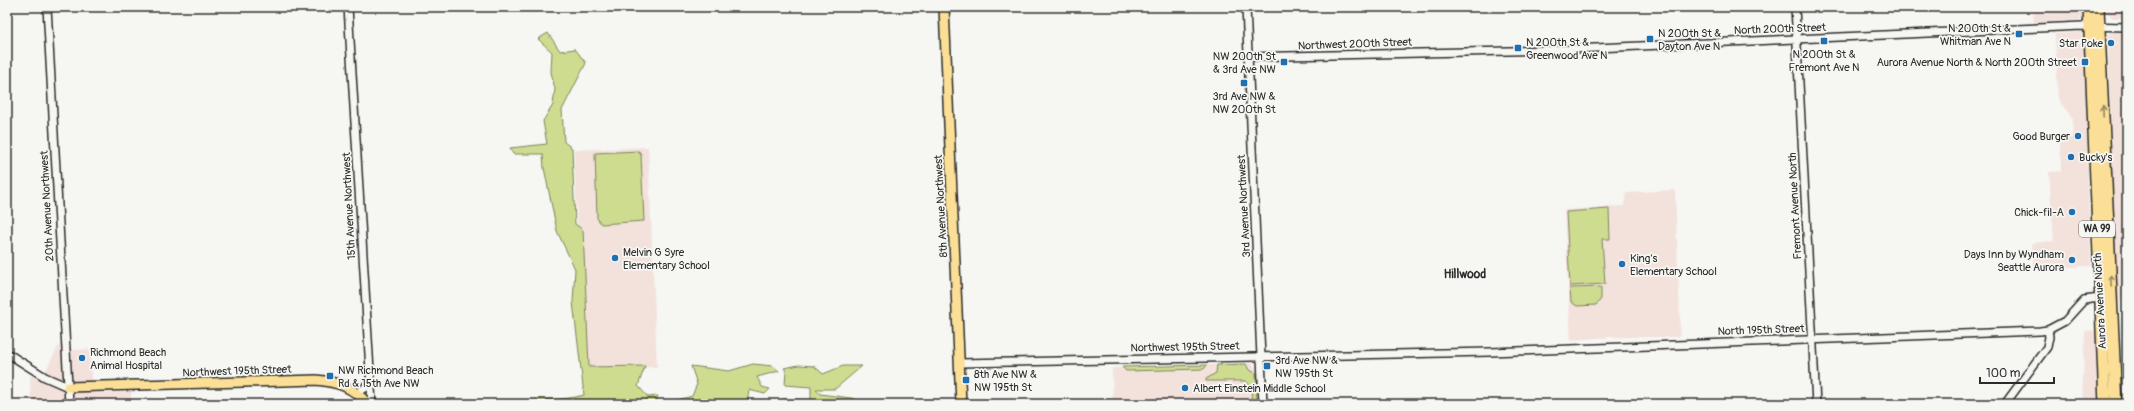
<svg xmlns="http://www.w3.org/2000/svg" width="2134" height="411" font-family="Pangolin,sans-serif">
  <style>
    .built { fill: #f3e1dc }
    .green { fill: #cedc90; stroke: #7c845e }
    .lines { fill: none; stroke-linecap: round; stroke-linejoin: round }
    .minor-casing { stroke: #2b2b2b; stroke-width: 10 }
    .major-casing { stroke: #2b2b2b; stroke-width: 12 }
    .highway-casing { stroke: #2b2b2b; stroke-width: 14 }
    .minor { stroke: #f6f6f2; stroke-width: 7 }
    .major { stroke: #fbdf96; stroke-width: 9 }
    .highway { stroke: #fbdf96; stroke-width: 11 }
    .oneway { stroke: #938560 }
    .poi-dot { fill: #1f6fb2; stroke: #f6f6f2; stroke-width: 1.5 }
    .labels { text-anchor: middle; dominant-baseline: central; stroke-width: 3.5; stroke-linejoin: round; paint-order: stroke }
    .shield { fill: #f6f6f2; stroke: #686867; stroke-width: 1 }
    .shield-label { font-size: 10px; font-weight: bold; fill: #2b2b2b }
    .poi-label { font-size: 11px; fill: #2b2b2b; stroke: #f6f6f2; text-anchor: start }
    .street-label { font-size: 11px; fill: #2b2b2b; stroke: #f6f6f2 }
    .neighbourhood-label { font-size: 12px; font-weight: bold; fill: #2b2b2b; stroke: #f6f6f2 }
  </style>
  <rect width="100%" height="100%" fill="#f6f6f2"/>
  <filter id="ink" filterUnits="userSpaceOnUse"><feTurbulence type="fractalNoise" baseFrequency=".025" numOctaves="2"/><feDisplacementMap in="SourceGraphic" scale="8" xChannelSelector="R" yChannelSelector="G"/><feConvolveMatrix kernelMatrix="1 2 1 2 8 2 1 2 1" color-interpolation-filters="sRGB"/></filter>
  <g filter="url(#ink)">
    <g class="built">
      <polygon points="2033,7 2085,7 2085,12 2083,17 2079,20 2034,23"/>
      <polygon points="2106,7 2127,7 2127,18 2113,18 2106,11"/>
      <polygon points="2127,31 2127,291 2118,303 2116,301 2108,35 2114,32"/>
      <polygon points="2086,32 2088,190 2091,266 2034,269 2032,243 2054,241 2049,172 2061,171 2060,139 2072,137 2073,119 2058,99 2055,34"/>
      <polygon points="648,147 657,367 583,369 574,150"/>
      <polygon points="1675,190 1680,319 1679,337 1610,337 1571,340 1564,210 1624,206 1626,193"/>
      <polygon points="2098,330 2100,404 2082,404 2085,331"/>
      <polygon points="62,340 72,350 90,349 93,393 131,392 131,404 31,404 30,377 46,370"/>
      <polygon points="1252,363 1257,371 1258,404 1113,404 1112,368"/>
    </g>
    <g class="green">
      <path d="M548,33L560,51L575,49L586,63L562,110L564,142L572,148L575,224L583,230L589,367L645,366L638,386L648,397L658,396L656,402L653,404H515C538,397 560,402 584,395L573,302L575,269L557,231L544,168L543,154H513L510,148L547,144L543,121L553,105L555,89L551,72L552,52L538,39Z"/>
      <polygon points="639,151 641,155 644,221 601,224 597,218 595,153"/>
      <polygon points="1609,209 1610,239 1602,239 1605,284 1570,286 1566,212"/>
      <polygon points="1601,287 1601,299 1596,305 1577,306 1571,302 1570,288"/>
      <polygon points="753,364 773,366 779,371 757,377 762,387 770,389 765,394 749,390 747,404 729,404 730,402 717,404 674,404 674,401 692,396 697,384 691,366 729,371"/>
      <path d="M1246,364L1249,370L1256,373L1257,404H1250C1252,396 1253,388 1246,381H1206V379L1216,373L1217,365Z"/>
      <polygon points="799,365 814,366 823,374 843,366 862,366 835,389 816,389 820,394 851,398 869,404 777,404 783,399 811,400 811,387 785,385 786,371 784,368"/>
      <polygon points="1207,365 1204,369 1126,371 1122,367"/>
    </g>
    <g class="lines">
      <defs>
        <g id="minor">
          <polyline points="47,7 69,404"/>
          <polyline points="348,7 372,404"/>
          <polyline points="1246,7 1263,404"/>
          <polyline points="1795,7 1816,404"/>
          <polyline points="1248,57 1551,50 2082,26 2127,27"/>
          <polyline points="7,353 45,377 68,387"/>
          <polyline points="960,363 1490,352 2040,331 2048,330 2065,321 2084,300 2100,298"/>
          <polyline points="357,393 365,388 370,379"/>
          <polyline points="2005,404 2047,347 2049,337 2048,330"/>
        </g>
        <g id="major">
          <polyline points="944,7 961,404"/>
          <path d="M68,387L316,380C339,382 352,387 368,404"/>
        </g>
        <g id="highway">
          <polyline points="2089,7 2105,404"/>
          <polyline points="2098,7 2116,404"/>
        </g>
      </defs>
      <use href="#minor" class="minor-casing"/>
      <use href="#major" class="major-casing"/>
      <use href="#highway" class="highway-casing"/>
      <use href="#minor" class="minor"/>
      <use href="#major" class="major"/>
      <use href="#highway" class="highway"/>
    </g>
    <defs><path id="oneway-shaft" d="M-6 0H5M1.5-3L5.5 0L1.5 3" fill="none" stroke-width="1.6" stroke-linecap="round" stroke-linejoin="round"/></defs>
    <g class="oneway">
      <use href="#oneway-shaft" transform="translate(2103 111) rotate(-92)"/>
      <use href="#oneway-shaft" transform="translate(2111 281) rotate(-93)"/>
    </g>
  </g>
  <g class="poi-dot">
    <rect x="2015" y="30" width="8" height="8" rx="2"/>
    <rect x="1646" y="35" width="8" height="8" rx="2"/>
    <rect x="1820" y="37" width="8" height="8" rx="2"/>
    <circle cx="2111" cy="43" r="4"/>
    <rect x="1514" y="44" width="8" height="8" rx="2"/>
    <rect x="1280" y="58" width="8" height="8" rx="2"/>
    <rect x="2081" y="58" width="8" height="8" rx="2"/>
    <rect x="1240" y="79" width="8" height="8" rx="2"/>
    <circle cx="2078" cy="136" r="4"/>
    <circle cx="2071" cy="157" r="4"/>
    <circle cx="2072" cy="212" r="4"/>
    <circle cx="615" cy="258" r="4"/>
    <circle cx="2072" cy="260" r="4"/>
    <circle cx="1622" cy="264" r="4"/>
    <circle cx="82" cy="358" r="4"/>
    <rect x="1263" y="362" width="8" height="8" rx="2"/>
    <rect x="326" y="372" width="8" height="8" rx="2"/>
    <rect x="962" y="376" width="8" height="8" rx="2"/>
    <circle cx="1185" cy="388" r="4"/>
  </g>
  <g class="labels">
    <rect class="shield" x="2079" y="221" width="36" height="16" rx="3"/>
    <g class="shield-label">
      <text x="2097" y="229">WA 99</text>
    </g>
    <g class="poi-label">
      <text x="2011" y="28" text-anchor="end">N 200th St &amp;<tspan x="2011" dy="13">Whitman Ave N</tspan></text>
      <text x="1658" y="33">N 200th St &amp;<tspan x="1658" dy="13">Dayton Ave N</tspan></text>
      <text x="1526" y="42">N 200th St &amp;<tspan x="1526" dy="13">Greenwood Ave N</tspan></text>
      <text x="2103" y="43" text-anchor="end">Star Poke</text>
      <text x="1824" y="54" text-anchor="middle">N 200th St &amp;<tspan x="1824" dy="13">Fremont Ave N</tspan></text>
      <text x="1276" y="56" text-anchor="end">NW 200th St<tspan x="1276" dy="13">&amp; 3rd Ave NW</tspan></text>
      <text x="2077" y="62" text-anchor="end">Aurora Avenue North &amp; North 200th Street</text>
      <text x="1244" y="96" text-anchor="middle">3rd Ave NW &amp;<tspan x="1244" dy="13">NW 200th St</tspan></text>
      <text x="2070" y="136" text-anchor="end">Good Burger</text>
      <text x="2079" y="157">Bucky's</text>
      <text x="2064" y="212" text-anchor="end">Chick-fil-A</text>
      <text x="623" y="252">Melvin G Syre<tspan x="623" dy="13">Elementary School</tspan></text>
      <text x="2064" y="254" text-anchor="end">Days Inn by Wyndham<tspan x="2064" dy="13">Seattle Aurora</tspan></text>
      <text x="1630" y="258">King's<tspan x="1630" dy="13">Elementary School</tspan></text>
      <text x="90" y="352">Richmond Beach<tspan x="90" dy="13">Animal Hospital</tspan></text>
      <text x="1275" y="360">3rd Ave NW &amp;<tspan x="1275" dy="13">NW 195th St</tspan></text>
      <text x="338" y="370">NW Richmond Beach<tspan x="338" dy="13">Rd &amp; 15th Ave NW</tspan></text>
      <text x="974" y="374">8th Ave NW &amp;<tspan x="974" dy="13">NW 195th St</tspan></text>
      <text x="1193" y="388">Albert Einstein Middle School</text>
    </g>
    <g class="street-label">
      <text transform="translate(1780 29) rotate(-2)">North 200th Street</text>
      <text transform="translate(1355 44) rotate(-2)">Northwest 200th Street</text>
      <text transform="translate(47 206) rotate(-93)">20th Avenue Northwest</text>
      <text transform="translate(349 206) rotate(-93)">15th Avenue Northwest</text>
      <text transform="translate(941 206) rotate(-93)">8th Avenue Northwest</text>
      <text transform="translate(1244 206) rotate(-93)">3rd Avenue Northwest</text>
      <text transform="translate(1795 206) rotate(-93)">Fremont Avenue North</text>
      <text transform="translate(2100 301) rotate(-93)">Aurora Avenue North</text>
      <text transform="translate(1761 330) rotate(-2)">North 195th Street</text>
      <text transform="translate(1185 347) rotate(-1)">Northwest 195th Street</text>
      <text transform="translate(237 371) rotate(-2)">Northwest 195th Street</text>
    </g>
    <g class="neighbourhood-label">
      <text x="1465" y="274">Hillwood</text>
    </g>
  </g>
  <rect width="2134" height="411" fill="none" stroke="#f6f6f2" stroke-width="24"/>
  <rect x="12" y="12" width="2110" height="387" fill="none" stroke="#2b2b2b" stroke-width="1.5" filter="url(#ink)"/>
  <path d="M1980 377v6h74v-6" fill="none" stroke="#2b2b2b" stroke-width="2"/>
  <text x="1986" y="377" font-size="12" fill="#2b2b2b" stroke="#f6f6f2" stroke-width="3" paint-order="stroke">100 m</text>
</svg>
